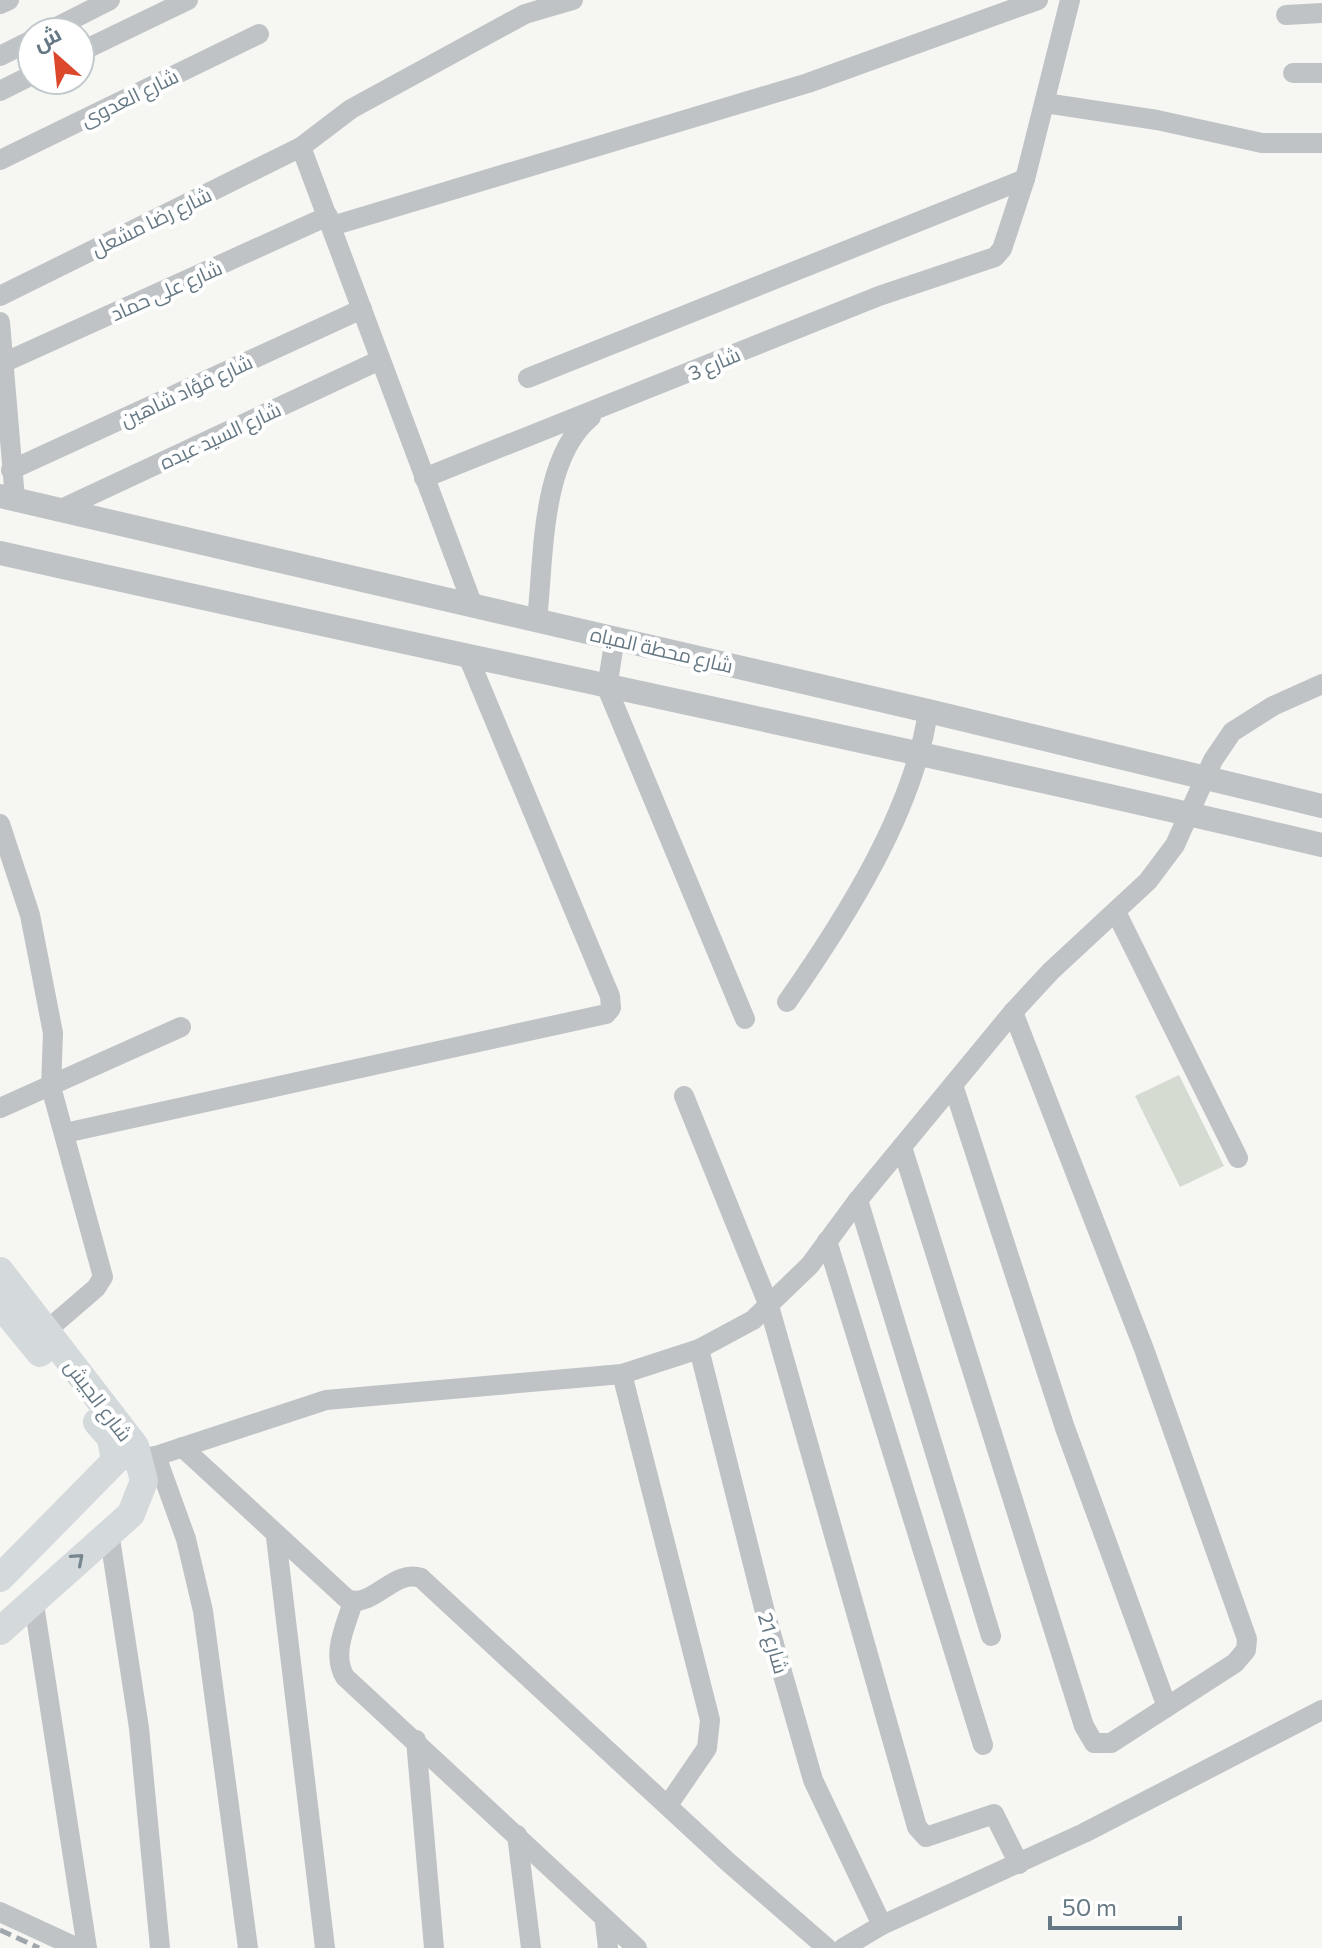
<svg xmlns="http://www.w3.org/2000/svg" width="1322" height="1948" font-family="Commissioner,Cairo,sans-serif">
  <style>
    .green { fill: #d6dbd2 }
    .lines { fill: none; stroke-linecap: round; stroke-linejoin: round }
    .minor { stroke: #bfc3c6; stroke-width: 20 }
    .tertiary { stroke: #bfc3c6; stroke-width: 24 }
    .secondary { stroke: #d4d9dc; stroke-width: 28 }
    .rail { stroke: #a0a7ac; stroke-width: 5; stroke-dasharray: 12 6; stroke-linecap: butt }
    .oneway { stroke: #768790 }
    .labels { text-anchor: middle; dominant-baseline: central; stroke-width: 8; stroke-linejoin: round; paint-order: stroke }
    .street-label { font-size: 20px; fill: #667883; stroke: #fff }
  </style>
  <rect width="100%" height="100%" fill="#f6f6f3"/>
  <polygon class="green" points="1179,1075 1224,1166 1180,1187 1135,1096"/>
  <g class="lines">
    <g class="minor">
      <polyline points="0,4 9,0"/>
      <polyline points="1286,15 1322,13"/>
      <polyline points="47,32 110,0"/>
      <polyline points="80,52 188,0"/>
      <polyline points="0,56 32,40"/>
      <polyline points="1293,73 1322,73"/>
      <polyline points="0,91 32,75"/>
      <polyline points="1045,103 1157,120 1262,143 1322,143"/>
      <polyline points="301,147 473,606"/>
      <polyline points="0,160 259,34"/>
      <polyline points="332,226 808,83 1038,0"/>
      <polyline points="0,296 301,147 351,109 525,14 573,0"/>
      <polyline points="0,322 15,499"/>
      <polyline points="3,363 328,216"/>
      <polyline points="528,378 1025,179"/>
      <polyline points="11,470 362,309"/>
      <polyline points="424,478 879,296 995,257 1002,249 1025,179 1070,0"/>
      <polyline points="59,510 380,360"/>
      <path d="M537,620C544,559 540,458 591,417"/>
      <polyline points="615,637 607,688 745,1019"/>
      <polyline points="0,824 30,915 53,1033 51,1087 103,1277 96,1288 46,1331"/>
      <polyline points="1116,912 1238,1158"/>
      <path d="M787,1002C845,919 914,811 928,711"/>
      <polyline points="953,1085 1065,1428 1167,1707"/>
      <polyline points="684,1096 769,1306 917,1827 926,1837 994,1814 1019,1864"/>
      <polyline points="0,1108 181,1027"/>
      <polyline points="65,1133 606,1014 611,1008 610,996 469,659"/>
      <polyline points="902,1147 1084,1726 1094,1743 1111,1743 1235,1663 1246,1650 1247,1639 1144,1349 1013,1012"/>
      <polyline points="858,1200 991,1636"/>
      <polyline points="827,1241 983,1745"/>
      <polyline points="699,1349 766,1616 813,1780 882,1925"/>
      <polyline points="622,1374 710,1720 707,1748 668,1805"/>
      <path d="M182,1447L347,1599C372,1610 394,1568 421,1578L728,1862L827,1948"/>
      <polyline points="156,1456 186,1539 203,1611 248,1948"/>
      <polyline points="126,1460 156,1456 326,1400 622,1374 699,1349 753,1320 810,1265 858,1200 1013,1012 1051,971 1148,881 1175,845 1213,760 1232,732 1273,706 1322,684"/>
      <polyline points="109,1532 139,1728 160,1948"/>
      <polyline points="276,1537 325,1948"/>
      <polyline points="33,1598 87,1948"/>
      <path d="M353,1602C346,1625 331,1654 345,1677L637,1948"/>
      <polyline points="416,1740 434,1948"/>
      <polyline points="517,1835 531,1948"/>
      <polyline points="0,1912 78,1948"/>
      <polyline points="605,1922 608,1948"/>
      <polyline points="843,1948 882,1925 1084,1833 1322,1710"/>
    </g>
    <g class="tertiary">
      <polyline points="0,496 928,711 1322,806"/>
      <path d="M0,553C440,652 883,742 1322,845"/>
    </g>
    <g class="secondary">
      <polyline points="0,1271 135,1446 144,1481 131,1514 0,1631"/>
      <polyline points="0,1304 40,1353"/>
      <polyline points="0,1578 115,1461 111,1438 97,1422"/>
    </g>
    <polyline class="rail" points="0,1930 39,1948"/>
  </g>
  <defs><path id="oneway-chevron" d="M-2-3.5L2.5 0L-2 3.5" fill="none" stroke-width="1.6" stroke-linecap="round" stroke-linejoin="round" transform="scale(2)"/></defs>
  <use class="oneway" href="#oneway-chevron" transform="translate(78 1559) rotate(-41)"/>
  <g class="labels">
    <g class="street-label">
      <text transform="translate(129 97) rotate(-26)">شارع العدوى</text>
      <text transform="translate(151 221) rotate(-26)">شارع رضا مشعل</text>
      <text transform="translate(166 290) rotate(-24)">شارع على حماد</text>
      <text transform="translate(714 363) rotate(-23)">شارع 3</text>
      <text transform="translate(186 390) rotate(-25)">شارع فؤاد شاهين</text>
      <text transform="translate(220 435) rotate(-25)">شارع السيد عبده</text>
      <text transform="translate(662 649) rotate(13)">شارع محطة المياه</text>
      <text transform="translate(99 1400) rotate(53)">شارع الجيش</text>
      <text transform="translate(774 1643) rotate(74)">شارع 21</text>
    </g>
  </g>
  <g transform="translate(56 56) rotate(333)"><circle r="38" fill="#ffffff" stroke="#c2c9cd" stroke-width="2"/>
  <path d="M0-6L14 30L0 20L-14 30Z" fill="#dc482c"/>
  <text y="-12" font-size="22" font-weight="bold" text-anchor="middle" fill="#667883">ش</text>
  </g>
  <path d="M1050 1916v12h130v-12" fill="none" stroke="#667883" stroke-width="4"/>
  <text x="1062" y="1916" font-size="24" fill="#667883" stroke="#ffffff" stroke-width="6" paint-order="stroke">50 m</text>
</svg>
